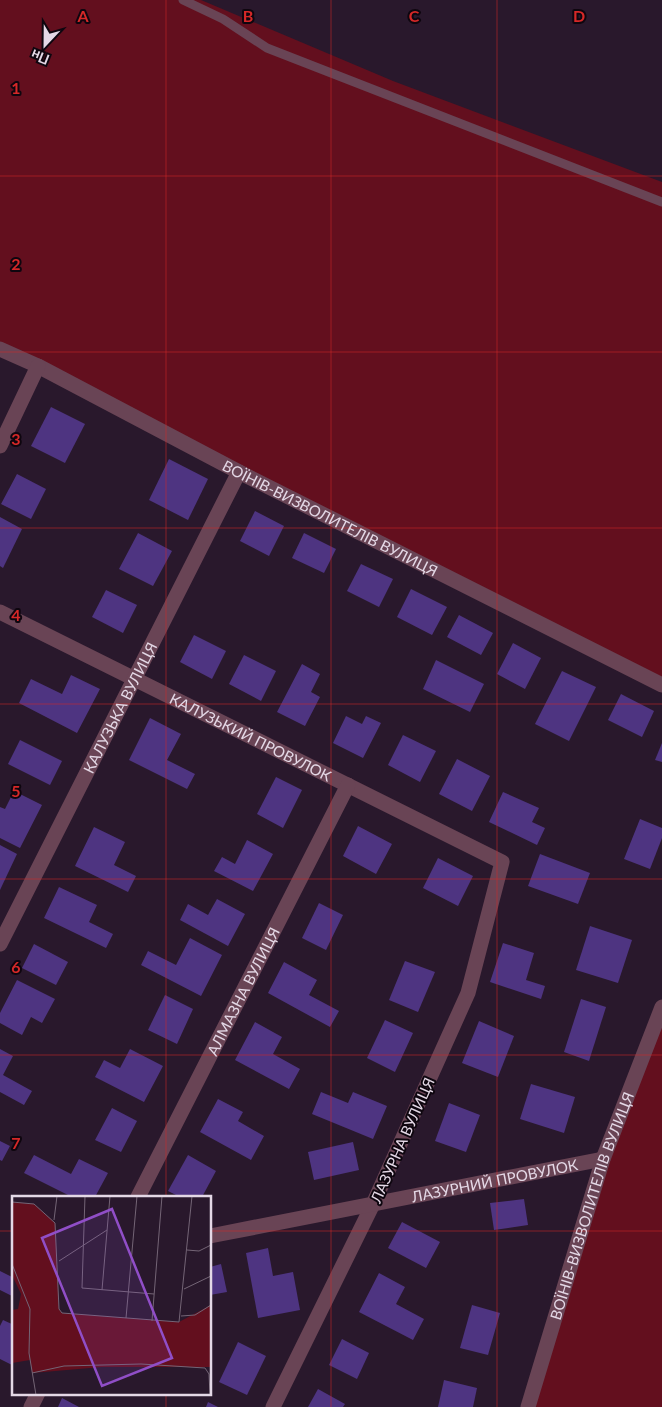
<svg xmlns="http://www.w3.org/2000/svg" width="662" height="1407" font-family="Lato,sans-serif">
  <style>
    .green { fill: #630f1e }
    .building { fill: #4e3481 }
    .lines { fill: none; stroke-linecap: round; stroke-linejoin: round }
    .lane { stroke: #694455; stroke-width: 9 }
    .street { stroke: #694455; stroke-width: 15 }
    .grid { fill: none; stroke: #d62828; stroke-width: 1; stroke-opacity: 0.55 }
    .labels { text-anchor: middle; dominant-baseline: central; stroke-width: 4; stroke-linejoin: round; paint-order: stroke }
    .street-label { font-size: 15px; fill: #e4d8e6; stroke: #0e060f }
    .inset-road { fill: none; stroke: #746576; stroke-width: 1 }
    .view { fill: #904ec7; fill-opacity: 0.15; stroke: #904ec7; stroke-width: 2.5 }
    .inset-edge { fill: none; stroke: #e4d8e6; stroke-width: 2.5 }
    .grid-label { font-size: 16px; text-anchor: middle; font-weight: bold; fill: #d62828; stroke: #0e060f; stroke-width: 4; stroke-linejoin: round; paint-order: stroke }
  </style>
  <rect width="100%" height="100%" fill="#29182c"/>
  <g class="green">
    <polygon points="0,0 201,0 393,81 662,182 662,685 0,349"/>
    <polygon points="662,1007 662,1407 528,1407 603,1159"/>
  </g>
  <g class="building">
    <polygon points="51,407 85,424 65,463 31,446"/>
    <polygon points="169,459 208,479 188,520 149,500"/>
    <polygon points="17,474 46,489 31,519 1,504"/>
    <polygon points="255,511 284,526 269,556 240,541"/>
    <polygon points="0,517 22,529 3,568 0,566"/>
    <polygon points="138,533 172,551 153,586 119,569"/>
    <polygon points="304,533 336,549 324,573 292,558"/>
    <polygon points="361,564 393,579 379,607 347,591"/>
    <polygon points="411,589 447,607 432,635 397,617"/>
    <polygon points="106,590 137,605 123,633 92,617"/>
    <polygon points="459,615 493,633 481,655 447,637"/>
    <polygon points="194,635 226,651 212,679 180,662"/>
    <polygon points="513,643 541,658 525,689 497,674"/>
    <polygon points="244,655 276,671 261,701 229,684"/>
    <polygon points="436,660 484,684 470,712 423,689"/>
    <polygon points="302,664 320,674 311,692 320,697 305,726 277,712"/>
    <polygon points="562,671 596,687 569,741 535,724"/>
    <polygon points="71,675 100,689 77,733 19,703 31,679 62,694"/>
    <polygon points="621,694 654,711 642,737 608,720"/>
    <polygon points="346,716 362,724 366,716 381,723 363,758 333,743"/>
    <polygon points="150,718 181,734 167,760 195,774 187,789 129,760"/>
    <polygon points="403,735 436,751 420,782 388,765"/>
    <polygon points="20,740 62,761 50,785 8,764"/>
    <polygon points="662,743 662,762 655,760"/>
    <polygon points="457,759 490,776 472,811 439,794"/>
    <polygon points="276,777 302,790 283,828 257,814"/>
    <polygon points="14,791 42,805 20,848 0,838 0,807 5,809"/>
    <polygon points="503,792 539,808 532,822 545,828 537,845 489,822"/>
    <polygon points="640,819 662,828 662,838 650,869 624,859"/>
    <polygon points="358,826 392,844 376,874 343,856"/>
    <polygon points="94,827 125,842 114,865 136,876 128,892 75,866"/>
    <polygon points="247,840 273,854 253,891 214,871 222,857 235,864"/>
    <polygon points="0,845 17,854 0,890"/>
    <polygon points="540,854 590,873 578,904 528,886"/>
    <polygon points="438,858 473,876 458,906 423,888"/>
    <polygon points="59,887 97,905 89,922 113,934 106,948 44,918"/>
    <polygon points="217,899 245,914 228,946 180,920 188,904 208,915"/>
    <polygon points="319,903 343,915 326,950 302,938"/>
    <polygon points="590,926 632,940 618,983 576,970"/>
    <polygon points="190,938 222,955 201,996 141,965 148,951 176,965"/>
    <polygon points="503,943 534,953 526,980 545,986 541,999 490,982"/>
    <polygon points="34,944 68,962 56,985 22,968"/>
    <polygon points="405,961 435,972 418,1012 389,1000"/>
    <polygon points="284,962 317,980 309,995 339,1011 330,1027 268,993"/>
    <polygon points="17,980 55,999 42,1023 31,1017 22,1035 0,1023 0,1013"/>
    <polygon points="165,995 193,1009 177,1044 148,1030"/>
    <polygon points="581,999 606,1007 589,1061 564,1052"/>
    <polygon points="385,1020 413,1033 395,1072 367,1058"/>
    <polygon points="479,1021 514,1036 498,1077 462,1063"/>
    <polygon points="255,1022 282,1037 273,1054 300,1069 289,1089 235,1060"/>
    <polygon points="0,1049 13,1056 3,1075 32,1091 24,1105 0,1092"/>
    <polygon points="130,1049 163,1066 144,1102 95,1077 104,1060 120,1068"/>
    <polygon points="531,1084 575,1097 564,1133 520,1119"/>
    <polygon points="321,1092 348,1103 353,1092 387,1106 373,1139 312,1114"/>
    <polygon points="218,1099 243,1112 238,1121 264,1136 251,1160 200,1132"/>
    <polygon points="449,1103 480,1115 466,1152 435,1141"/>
    <polygon points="112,1108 137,1121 121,1152 95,1140"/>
    <polygon points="0,1141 10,1146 2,1161 0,1160"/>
    <polygon points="353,1142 359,1170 314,1180 308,1152"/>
    <polygon points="34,1155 71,1174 79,1159 108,1173 95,1197 72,1197 24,1173"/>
    <polygon points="188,1155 216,1171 202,1197 180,1197 168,1191"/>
    <polygon points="524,1199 528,1225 494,1230 490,1203"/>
    <polygon points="402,1222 440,1242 426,1268 388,1248"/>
    <polygon points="268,1248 273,1276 293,1272 300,1310 258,1318 246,1253"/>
    <polygon points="221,1264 227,1292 210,1295 210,1267"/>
    <polygon points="0,1271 14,1278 14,1297 0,1290"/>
    <polygon points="379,1273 405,1287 396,1304 424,1319 413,1340 359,1312"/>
    <polygon points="472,1305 500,1313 488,1355 460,1348"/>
    <polygon points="3,1320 14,1325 14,1361 12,1365 0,1359 0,1326"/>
    <polygon points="342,1339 369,1353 357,1379 329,1365"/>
    <polygon points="238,1342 266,1356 247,1395 219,1382"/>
    <polygon points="444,1380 477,1388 473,1407 438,1407"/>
    <polygon points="318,1389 345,1404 343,1407 308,1407"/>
    <polygon points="62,1398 79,1407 58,1407"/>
    <polygon points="208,1402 218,1407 206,1407"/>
  </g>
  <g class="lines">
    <polyline class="lane" points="183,0 223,19 267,48 662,202"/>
    <g class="street">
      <path id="s1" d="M0,349L38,366L239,472L662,685"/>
      <polyline points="0,446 38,366"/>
      <path id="s2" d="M0,612L502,862L468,993L374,1202L273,1407"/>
      <path id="s3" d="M0,944L239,472"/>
      <path id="s4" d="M138,1197L348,785"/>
      <path id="s5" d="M210,1236L603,1159"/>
      <polyline points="31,1407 38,1393"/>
      <path id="s6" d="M528,1407L603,1159L662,1007"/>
    </g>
  </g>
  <path class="grid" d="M166,0V1197M331,0V1407M497,0V1407M0,176H662M0,352H662M0,528H662M0,704H662M0,879H662M0,1055H662M0,1231H14M210,1231H662M166,1393V1407"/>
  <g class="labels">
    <g class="street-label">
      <text stroke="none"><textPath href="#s1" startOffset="371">ВОЇНІВ-ВИЗВОЛИТЕЛІВ ВУЛИЦЯ</textPath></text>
      <text stroke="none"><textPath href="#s3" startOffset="265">КАЛУЗЬКА ВУЛИЦЯ</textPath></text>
      <text stroke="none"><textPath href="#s2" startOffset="280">КАЛУЗЬКИЙ ПРОВУЛОК</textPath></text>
      <text stroke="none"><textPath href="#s4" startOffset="231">АЛМАЗНА ВУЛИЦЯ</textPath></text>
      <text transform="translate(402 1140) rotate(-66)">ЛАЗУРНА ВУЛИЦЯ</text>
      <text stroke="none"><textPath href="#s5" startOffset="290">ЛАЗУРНИЙ ПРОВУЛОК</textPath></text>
      <text stroke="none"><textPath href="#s6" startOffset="211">ВОЇНІВ-ВИЗВОЛИТЕЛІВ ВУЛИЦЯ</textPath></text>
    </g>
  </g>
  <g transform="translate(12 1196)">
    <rect width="199" height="199" fill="#29182c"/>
    <path d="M0,6L22,8L43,27L47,113L50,117L167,126L199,109V171H90L20,177L18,164L0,167V114L6,113L9,98L0,79Z" fill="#630f1e"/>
    <path class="inset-road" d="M73,0L70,92L142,98M0,6L22,8L43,27L47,113L50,117L167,126L180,0M42,24L45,0M175,54L187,55L199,49M47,65L95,34M0,68L18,113L17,157L24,199M172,93L199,80M90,94L98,0M169,120L183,119L199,109M114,122L125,0M140,125L150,0M20,177L52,170L129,168L193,172L197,178L198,199"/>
    <path class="view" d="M100,13L160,162L90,190L30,42Z"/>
    <rect width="199" height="199" class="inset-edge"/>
  </g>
  <g class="grid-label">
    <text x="83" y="22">A</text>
    <text x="248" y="22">B</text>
    <text x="414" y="22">C</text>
    <text x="579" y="22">D</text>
    <text x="16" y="94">1</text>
    <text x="16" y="270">2</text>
    <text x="16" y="445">3</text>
    <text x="16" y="621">4</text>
    <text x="16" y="797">5</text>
    <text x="16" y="973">6</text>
    <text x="16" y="1149">7</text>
  </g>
  <g transform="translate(45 45) rotate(202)" stroke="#0e060f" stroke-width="4" paint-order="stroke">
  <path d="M0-4L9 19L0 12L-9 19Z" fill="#e4d8e6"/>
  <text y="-8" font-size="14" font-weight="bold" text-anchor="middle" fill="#e4d8e6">Пн</text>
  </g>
</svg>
